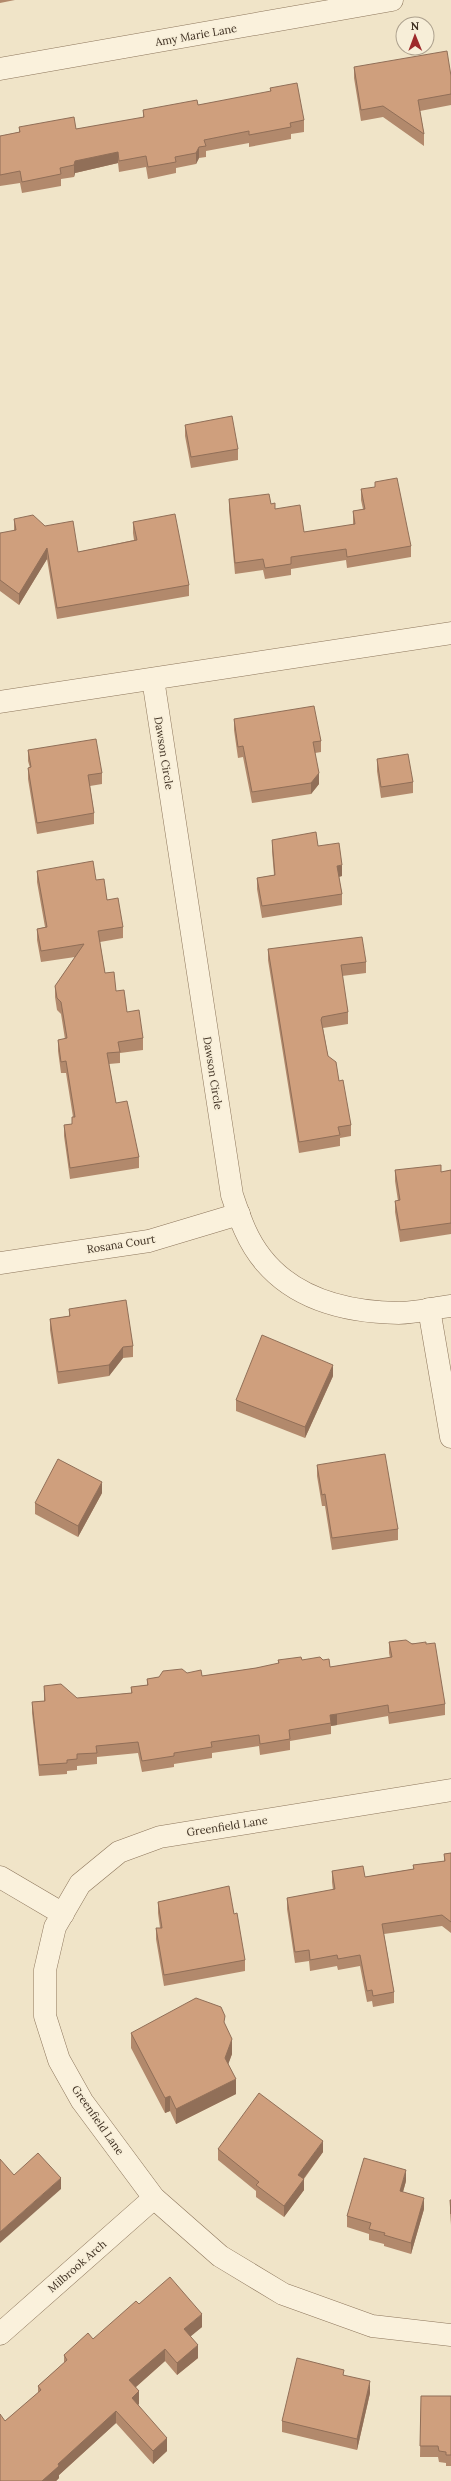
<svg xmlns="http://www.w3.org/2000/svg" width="451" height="2481" font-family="Lora,serif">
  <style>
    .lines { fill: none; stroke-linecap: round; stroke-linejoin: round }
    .minor-casing { stroke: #8d765c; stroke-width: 23 }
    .minor { stroke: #faf1dc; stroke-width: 22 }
    .wall { fill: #b2896c }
    .shaded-wall { fill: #916f58 }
    .building { fill: #cf9f7d; stroke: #916f58 }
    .labels { text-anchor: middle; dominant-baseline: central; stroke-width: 3; stroke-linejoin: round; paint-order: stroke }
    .street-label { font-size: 11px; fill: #3d2e20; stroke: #f7eed8 }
  </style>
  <rect width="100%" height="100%" fill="#f0e4c8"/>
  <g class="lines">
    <defs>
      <g id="minor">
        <polyline points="0,69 392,0"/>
        <path d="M153,679L232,1195C236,1207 240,1219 245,1230C273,1293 335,1312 399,1313C416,1313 434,1308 451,1306"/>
        <polyline points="0,702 451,633"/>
        <polyline points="0,1263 149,1241 239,1214"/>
        <polyline points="429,1309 451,1437"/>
        <polyline points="451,1790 160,1837 119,1852 80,1884 55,1927 45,1970 45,2016 59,2060 82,2101 154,2198 220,2256 283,2294 372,2326 451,2335"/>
        <polyline points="0,1877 63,1914"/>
        <polyline points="0,2334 154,2198"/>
      </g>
    </defs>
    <use href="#minor" class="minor-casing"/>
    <use href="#minor" class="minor"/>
  </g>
  <g class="wall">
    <polygon points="0,0 15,0 0,3"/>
    <polygon points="354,67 451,76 451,105 420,111 424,134 424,146 383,117 361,121 354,78"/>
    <polygon points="270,88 304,120 304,132 291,134 291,139 249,147 249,143 206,151 206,157 199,158 196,164 176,168 176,173 148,179 146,167 119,172 118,163 75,173 74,177 61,179 61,186 22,193 20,183 0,186 0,136 19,132 19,127 76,129 143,118 143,110 198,105 270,92"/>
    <polygon points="185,425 238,449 238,460 191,468 185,436"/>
    <polygon points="361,489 411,546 411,557 347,568 346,560 291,569 291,575 265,579 263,570 235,574 229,510 229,499 271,504 275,509 304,532 353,525 353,511 363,509 361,500"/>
    <polygon points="14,519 78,552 134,540 133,533 133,522 189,585 189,596 57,619 47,559 19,605 0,591 0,533 14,531"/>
    <polygon points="234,719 321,741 321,752 315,753 319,784 311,794 252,803 243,757 238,758 234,730"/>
    <polygon points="28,750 102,773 102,784 90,786 94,813 94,824 37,834 28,779 28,768 30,768 28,761"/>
    <polygon points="377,759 413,782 413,793 381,798 377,771"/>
    <polygon points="272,840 318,846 342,876 339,877 342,894 342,905 262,918 257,889 257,878 274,875 272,851"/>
    <polygon points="37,871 96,880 123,927 123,938 100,942 105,973 116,991 127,1012 143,1038 143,1050 120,1053 120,1063 109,1064 116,1103 139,1157 139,1168 70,1179 64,1136 64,1125 72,1124 72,1117 73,1117 66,1073 61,1073 58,1051 58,1040 65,1039 61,1014 57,1010 55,997 55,986 75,957 41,962 37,940 37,929 45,927 37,882"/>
    <polygon points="268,949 366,962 366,973 342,976 348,1012 348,1024 323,1028 328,1056 339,1081 351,1125 351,1136 340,1138 340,1146 299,1153 268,960"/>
    <polygon points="395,1170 441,1172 451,1170 451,1234 400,1242 395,1212 395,1201 398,1201 395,1181"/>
    <polygon points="69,1309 133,1346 133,1357 123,1358 109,1376 58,1384 50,1330 50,1319 69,1316"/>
    <polygon points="333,1376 305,1438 236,1411 236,1400"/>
    <polygon points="317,1465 398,1529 398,1540 332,1550 325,1506 322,1506 317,1476"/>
    <polygon points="102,1493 78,1537 35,1514 35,1503"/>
    <polygon points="389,1642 426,1644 445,1704 445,1715 389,1724 388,1716 337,1725 331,1726 331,1734 290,1741 290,1750 260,1755 259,1746 212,1753 212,1758 174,1764 174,1767 142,1772 138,1753 97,1757 97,1764 77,1766 77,1770 67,1771 67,1774 39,1776 32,1713 32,1702 44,1701 44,1686 77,1698 131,1693 131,1687 147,1685 147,1679 187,1673 202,1676 256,1668 278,1664 278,1660 302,1660 330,1667 390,1658 389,1653"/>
    <polygon points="451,1853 451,1933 442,1926 384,1934 394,1992 394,2003 373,2007 372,2001 367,2002 360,1966 338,1970 337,1966 310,1971 309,1961 295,1963 287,1909 287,1898 333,1890 332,1882 332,1871 365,1877 413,1869 413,1865 444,1861 444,1854"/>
    <polygon points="158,1902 245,1960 245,1971 164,1986 156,1939 156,1928 160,1928 158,1913"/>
    <polygon points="225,2025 232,2054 228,2064 236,2094 176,2124 170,2111 165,2113 131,2048 131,2033"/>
    <polygon points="218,2149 323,2152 304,2179 304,2190 284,2217 256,2197 256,2191 218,2160"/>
    <polygon points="406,2181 403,2192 424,2209 411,2254 384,2246 384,2244 369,2240 369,2234 347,2227 347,2216"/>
    <polygon points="450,2200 451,2200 451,2225 450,2211"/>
    <polygon points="139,2304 202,2327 190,2336 198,2358 177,2375 165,2361 136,2387 139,2404 138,2405 167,2451 153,2464 116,2423 59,2475 59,2478 56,2481 0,2481 5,2421 38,2393 38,2386 64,2363 64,2355 93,2339"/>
    <polygon points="344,2375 370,2393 357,2450 282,2432 282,2421"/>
    <polygon points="421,2396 451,2396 451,2466 446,2466 446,2463 439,2462 438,2457 420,2457"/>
  </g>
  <g class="shaded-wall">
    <polygon points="199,147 199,158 196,164 196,153"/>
    <polygon points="118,152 118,163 75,173 74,177 74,165 75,161"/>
    <polygon points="47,548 47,559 19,605 19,594"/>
    <polygon points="319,773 319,784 311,794 311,783"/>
    <polygon points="342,865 342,876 337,877 337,866"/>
    <polygon points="123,1347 123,1358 109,1376 109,1365"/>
    <polygon points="333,1365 333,1376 305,1438 305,1427"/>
    <polygon points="102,1482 102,1493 78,1537 78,1526"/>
    <polygon points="337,1714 337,1725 331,1726 330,1715"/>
    <polygon points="232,2039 232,2054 225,2073 225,2058"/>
    <polygon points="236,2079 236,2094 176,2124 176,2109"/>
    <polygon points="170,2096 170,2111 165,2113 165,2098"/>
    <polygon points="323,2141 323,2152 298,2186 298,2175"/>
    <polygon points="406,2170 406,2181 400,2202 400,2191"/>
    <polygon points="61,2178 61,2189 0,2243 0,2232"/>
    <polygon points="304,2179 304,2190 284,2217 284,2206"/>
    <polygon points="424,2198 424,2209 411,2254 411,2243"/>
    <polygon points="202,2314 202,2327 184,2342 184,2329"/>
    <polygon points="198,2345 198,2358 177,2375 177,2363"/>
    <polygon points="165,2349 165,2361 129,2393 129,2380"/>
    <polygon points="370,2381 370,2393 357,2450 357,2439"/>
    <polygon points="139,2391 139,2404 132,2410 132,2398"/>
    <polygon points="116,2411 116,2423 59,2475 59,2478 56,2481 42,2481 58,2464"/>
    <polygon points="167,2438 167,2451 153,2464 153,2451"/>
  </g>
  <g class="building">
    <polygon points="447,51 451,76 451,94 418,100 424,134 383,106 361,110 354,67"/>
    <polygon points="297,83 304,120 290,123 291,127 249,135 249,131 204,140 206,146 199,147 196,153 175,157 176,162 148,167 146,156 119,161 118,152 75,161 74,165 60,168 61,174 22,182 20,171 0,175 0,136 20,132 19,127 74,117 76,129 144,117 143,110 197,100 198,105 271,91 270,88"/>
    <polygon points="232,416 238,449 191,457 185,425"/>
    <polygon points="397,478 411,546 347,557 346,549 291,557 291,564 265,568 263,559 235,563 229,499 269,494 271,504 275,503 275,509 300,505 304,532 355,524 353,511 365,509 361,489 375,487 375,482"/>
    <polygon points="175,514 189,585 57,608 47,548 19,594 0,580 0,533 16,530 14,519 33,515 45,526 73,521 78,552 137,540 133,522"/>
    <polygon points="314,706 321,741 313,742 319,773 311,783 252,792 243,746 238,747 234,719"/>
    <polygon points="96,739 102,773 88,775 94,813 37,823 28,768 31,767 28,750"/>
    <polygon points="408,754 413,782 381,787 377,759"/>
    <polygon points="316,832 318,846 339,843 342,865 337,866 342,894 262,906 257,878 275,875 272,840"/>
    <polygon points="93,861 96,880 104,879 107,900 118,898 123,927 98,931 105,973 114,972 116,991 124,990 127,1012 139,1010 143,1038 118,1042 120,1052 107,1053 116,1103 127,1101 139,1157 70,1168 64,1125 72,1124 72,1117 75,1117 66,1061 61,1062 58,1040 67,1038 61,1002 57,998 55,986 84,944 41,951 37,929 47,927 37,871"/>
    <polygon points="362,937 366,962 341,965 348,1012 322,1017 321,1020 328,1056 336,1062 339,1081 343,1080 351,1125 338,1127 340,1135 299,1142 268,949"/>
    <polygon points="441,1165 441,1172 451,1170 451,1223 400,1230 395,1201 400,1200 395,1170"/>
    <polygon points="126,1300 133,1346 123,1347 109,1365 58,1372 50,1319 70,1316 69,1309"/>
    <polygon points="262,1335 333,1365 305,1427 236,1400"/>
    <polygon points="385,1454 398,1529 332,1538 325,1494 322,1495 317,1465"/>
    <polygon points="58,1459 102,1482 78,1526 35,1503"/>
    <polygon points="406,1640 412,1644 426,1642 426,1644 435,1643 445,1704 389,1713 388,1705 337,1714 330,1715 331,1723 289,1730 290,1739 260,1744 259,1735 211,1742 212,1747 174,1753 174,1756 142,1761 138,1742 96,1746 97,1753 77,1754 77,1759 67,1760 67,1763 39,1765 32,1702 45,1701 44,1686 61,1684 77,1698 132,1693 131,1687 148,1685 147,1679 159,1677 163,1671 182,1669 187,1673 201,1670 202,1676 256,1668 279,1663 278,1660 301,1657 302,1660 320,1657 323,1660 329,1659 330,1667 392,1657 389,1642"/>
    <polygon points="451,1853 451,1922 442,1915 382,1924 394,1992 373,1996 372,1990 367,1991 360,1955 338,1959 337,1955 310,1960 309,1950 295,1952 287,1898 335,1889 332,1871 363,1866 365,1877 414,1869 413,1865 445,1861 444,1854"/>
    <polygon points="229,1886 234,1914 237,1913 245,1960 164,1975 156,1928 162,1928 158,1902"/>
    <polygon points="196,1998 221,2007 225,2016 224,2022 232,2039 225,2058 236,2079 176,2109 170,2096 165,2098 131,2033"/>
    <polygon points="259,2093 323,2141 298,2175 304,2179 284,2206 256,2185 259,2182 218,2149"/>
    <polygon points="38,2153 61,2178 0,2232 0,2159 14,2175"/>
    <polygon points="364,2158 406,2170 400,2191 424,2198 411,2243 384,2235 385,2233 369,2229 371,2223 347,2216"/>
    <polygon points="450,2200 451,2200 451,2214"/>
    <polygon points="170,2277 202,2314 184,2329 198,2345 177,2363 165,2349 129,2380 139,2391 132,2398 167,2438 153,2451 116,2411 58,2464 59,2466 42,2481 0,2481 0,2414 5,2421 41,2390 38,2386 67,2360 64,2355 88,2333 93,2339 136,2301 139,2304"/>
    <polygon points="297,2358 344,2370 343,2375 370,2381 357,2439 282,2421"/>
    <polygon points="421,2396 451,2396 451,2455 446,2455 446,2452 439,2451 438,2446 420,2446"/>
  </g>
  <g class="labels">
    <g class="street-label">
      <text transform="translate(196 35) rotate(-10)">Amy Marie Lane</text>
      <text transform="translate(164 753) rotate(81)">Dawson Circle</text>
      <text transform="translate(213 1073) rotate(81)">Dawson Circle</text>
      <text transform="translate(121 1244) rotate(-9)">Rosana Court</text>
      <text transform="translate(227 1826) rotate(-9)">Greenfield Lane</text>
      <text transform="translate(98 2120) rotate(55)">Greenfield Lane</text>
      <text transform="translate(77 2266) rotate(-41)">Milbrook Arch</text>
    </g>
  </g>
  <g transform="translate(415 36) rotate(359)"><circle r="19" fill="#f7eed8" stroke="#ada18e"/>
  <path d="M0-3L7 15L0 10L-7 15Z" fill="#9e2a2b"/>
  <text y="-6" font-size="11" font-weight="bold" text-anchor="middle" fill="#3d2e20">N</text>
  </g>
</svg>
